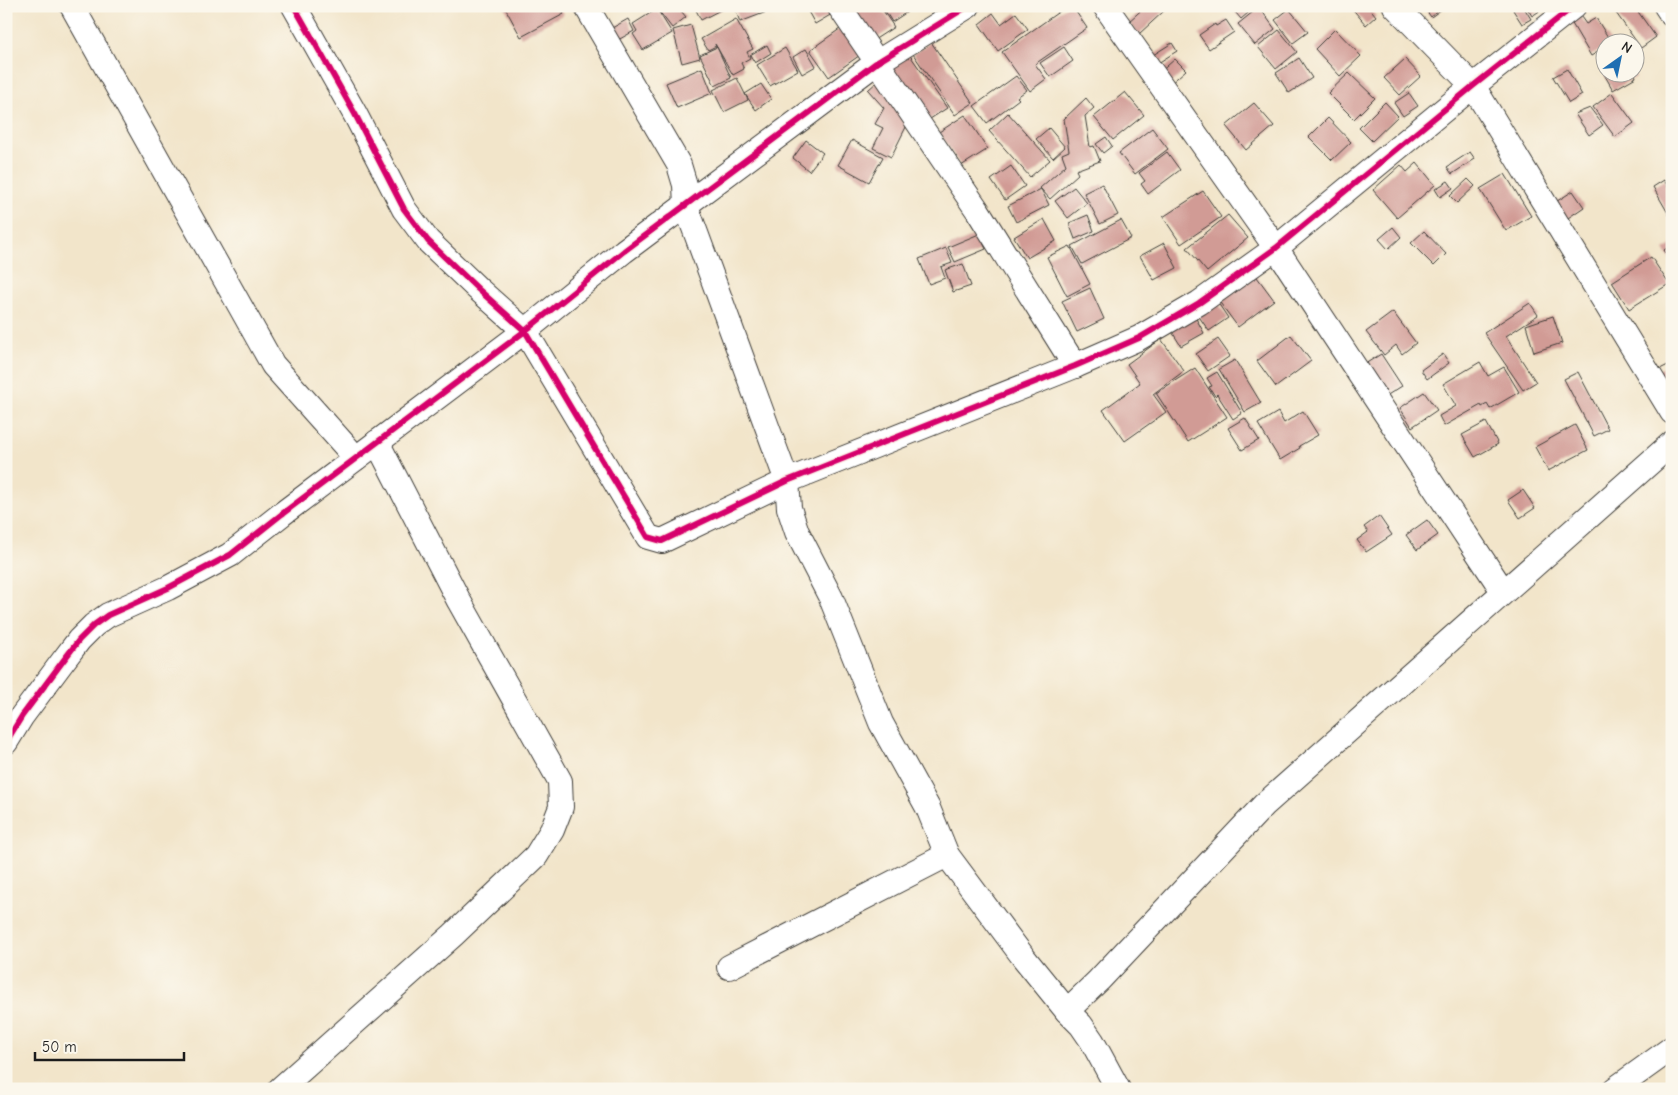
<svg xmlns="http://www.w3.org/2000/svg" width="1678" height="1095" font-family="'Comic Neue',sans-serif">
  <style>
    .building { fill: #d19b95 }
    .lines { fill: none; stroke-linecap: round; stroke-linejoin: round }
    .minor-casing { stroke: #3c3a36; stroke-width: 26 }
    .minor { stroke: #fff; stroke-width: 24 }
    .cycleway-casing { stroke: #fbf7ec; stroke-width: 9 }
    .cycleway { stroke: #d6006c; stroke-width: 6 }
  </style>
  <rect width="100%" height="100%" fill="#fbf7ec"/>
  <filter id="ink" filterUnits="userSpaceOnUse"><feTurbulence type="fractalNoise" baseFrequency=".02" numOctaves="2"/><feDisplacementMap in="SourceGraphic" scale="10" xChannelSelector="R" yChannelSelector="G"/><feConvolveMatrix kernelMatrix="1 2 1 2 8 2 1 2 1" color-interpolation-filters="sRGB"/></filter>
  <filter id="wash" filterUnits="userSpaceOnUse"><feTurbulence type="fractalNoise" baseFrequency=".0096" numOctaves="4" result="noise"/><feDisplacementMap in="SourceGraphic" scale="20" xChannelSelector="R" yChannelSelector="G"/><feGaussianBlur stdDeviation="1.12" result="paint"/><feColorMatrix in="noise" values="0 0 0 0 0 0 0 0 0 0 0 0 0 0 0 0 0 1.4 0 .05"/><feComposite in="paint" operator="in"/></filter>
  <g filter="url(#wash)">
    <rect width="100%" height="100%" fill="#f2e5ca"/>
    <g id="blocks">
      <g class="building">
        <polygon points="504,6 559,6 564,14 521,37"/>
        <polygon points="655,6 677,6 686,17 672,28"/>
        <polygon points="694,6 728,6 701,20"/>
        <polygon points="734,6 767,6 769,11 740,22"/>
        <polygon points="805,6 828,6 832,14 815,24"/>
        <polygon points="851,6 880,6 894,27 874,40"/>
        <polygon points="882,6 904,6 907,12 892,22"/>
        <polygon points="1067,6 1072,6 1087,28 1035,64 1046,79 1030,91 1002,52"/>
        <polygon points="1146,6 1159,6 1164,11 1139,34 1128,22"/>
        <polygon points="1230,6 1256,6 1241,19"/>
        <polygon points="1350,6 1368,6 1376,16 1366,25"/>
        <polygon points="1423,6 1446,6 1431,17"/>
        <polygon points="1519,6 1523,6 1531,19 1522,24 1513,10"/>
        <polygon points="1526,6 1547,6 1532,16"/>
        <polygon points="1611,6 1634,6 1656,37 1641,48"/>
        <polygon points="1259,7 1275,29 1255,45 1238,24"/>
        <polygon points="657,9 672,33 643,50 633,34 637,31 633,24"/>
        <polygon points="1289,9 1308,32 1293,43 1275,20"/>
        <polygon points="993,13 1001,24 1016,13 1028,29 998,51 979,24"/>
        <polygon points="1581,17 1586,24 1596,18 1611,42 1606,42 1606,47 1591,56 1571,22"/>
        <polygon points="628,19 634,31 618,40 612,28"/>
        <polygon points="736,19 753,49 747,52 750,58 741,63 744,69 733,75 715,44 716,46 708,50 701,39"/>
        <polygon points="1226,20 1234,32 1209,49 1199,35 1215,24 1216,26"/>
        <polygon points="691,25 700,58 682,63 673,30"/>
        <polygon points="844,26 863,53 829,77 810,50"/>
        <polygon points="1335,29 1361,56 1340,76 1315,49"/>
        <polygon points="1279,30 1297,52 1276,69 1258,47"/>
        <polygon points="931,42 973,103 955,115 913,54"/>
        <polygon points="1172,43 1177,51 1158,63 1153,55"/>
        <polygon points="767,45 771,53 755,63 750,55"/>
        <polygon points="717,47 731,78 715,86 700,55"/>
        <polygon points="1064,47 1073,61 1050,77 1040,63"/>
        <polygon points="785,48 798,70 770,86 757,65"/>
        <polygon points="806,49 816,66 802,74 793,57"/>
        <polygon points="909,54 947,108 927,121 889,68"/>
        <polygon points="1299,58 1312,78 1289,93 1276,73"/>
        <polygon points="1175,59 1186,70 1169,85 1159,73"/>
        <polygon points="1405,59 1421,76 1400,95 1384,78"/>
        <polygon points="702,68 712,93 677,108 666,83"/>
        <polygon points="1567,69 1582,95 1569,103 1553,77"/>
        <polygon points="1608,72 1634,72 1636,77 1613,90 1604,74"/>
        <polygon points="1349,73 1375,98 1354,119 1328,93"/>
        <polygon points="1016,76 1027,90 1017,97 1019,99 987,123 974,106"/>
        <polygon points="737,78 748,100 724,112 713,90"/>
        <polygon points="878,81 910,119 891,157 873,148 883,128 875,124 884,108 868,90"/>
        <polygon points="761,84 771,99 756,110 745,94"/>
        <polygon points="1125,92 1144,115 1113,140 1094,117"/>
        <polygon points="1409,93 1418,106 1403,116 1394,103"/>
        <polygon points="1612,93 1634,123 1615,137 1593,107"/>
        <polygon points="1086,98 1094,108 1085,116 1090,147 1094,146 1100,161 1076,170 1078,174 1050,199 1040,188 1066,165 1062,154 1069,151 1064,119"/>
        <polygon points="1385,102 1398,116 1372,141 1359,128"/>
        <polygon points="1254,103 1274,126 1246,150 1226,126"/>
        <polygon points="1590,108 1603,125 1589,135 1575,114"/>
        <polygon points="1008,113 1050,160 1030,177 989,131"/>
        <polygon points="965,115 988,149 961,166 939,132"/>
        <polygon points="1328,118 1351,142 1332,160 1309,137"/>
        <polygon points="1049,128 1065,147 1053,158 1036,139"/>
        <polygon points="1152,128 1168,149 1135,174 1119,153"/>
        <polygon points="1106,137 1112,146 1103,153 1096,144"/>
        <polygon points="806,140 823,153 809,171 793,158"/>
        <polygon points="852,140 883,157 869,182 838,165"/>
        <polygon points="1167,152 1180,170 1148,194 1141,184 1145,181 1139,173"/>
        <polygon points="1470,152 1475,159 1452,174 1447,167"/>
        <polygon points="1417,163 1435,185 1397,218 1373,190 1401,165 1407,172"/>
        <polygon points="1011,166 1025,186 1005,200 991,180"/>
        <polygon points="1505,174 1531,216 1506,231 1480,189"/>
        <polygon points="1468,179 1475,186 1457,203 1450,196"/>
        <polygon points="1664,180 1672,194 1672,220 1653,187"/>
        <polygon points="1448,181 1453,188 1440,197 1435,189"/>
        <polygon points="1102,184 1118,215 1100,224 1084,193"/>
        <polygon points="1074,187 1087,203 1068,218 1055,201"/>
        <polygon points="1041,189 1049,205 1016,222 1008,206"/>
        <polygon points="1203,191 1221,217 1181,244 1163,217"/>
        <polygon points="1573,191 1584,207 1565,220 1554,203"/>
        <polygon points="1088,215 1094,231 1075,239 1069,223"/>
        <polygon points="1228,215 1248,238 1207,272 1187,248"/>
        <polygon points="1044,219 1056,241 1027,258 1014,237"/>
        <polygon points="1121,220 1131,238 1082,264 1072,246"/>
        <polygon points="1393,227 1401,237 1388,249 1379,239"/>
        <polygon points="1424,231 1446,254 1434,266 1411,243"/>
        <polygon points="979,234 986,249 955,262 948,247"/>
        <polygon points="1164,243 1177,268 1154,280 1140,256"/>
        <polygon points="1672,245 1672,262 1664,250"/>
        <polygon points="1070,246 1090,284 1067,296 1047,257"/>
        <polygon points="946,248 952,263 941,267 945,278 929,284 919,259"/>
        <polygon points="1651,257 1669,284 1629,309 1612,282"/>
        <polygon points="963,264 971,286 953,292 945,270"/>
        <polygon points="1254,273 1274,300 1238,327 1218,300"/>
        <polygon points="1090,288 1104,319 1077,332 1062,301"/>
        <polygon points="1214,297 1228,318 1209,331 1195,311"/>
        <polygon points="1530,303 1538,315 1506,336 1536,382 1523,390 1484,333"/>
        <polygon points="1393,312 1416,343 1402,354 1396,345 1384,355 1366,332"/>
        <polygon points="1193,313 1204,333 1181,346 1169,327"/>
        <polygon points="1553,316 1562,343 1534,352 1526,325"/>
        <polygon points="1291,335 1311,361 1276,387 1257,361"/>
        <polygon points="1161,339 1184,371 1153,394 1166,412 1125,441 1103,410 1140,383 1127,364"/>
        <polygon points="1218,339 1230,356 1208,371 1196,354"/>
        <polygon points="1381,354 1402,386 1386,396 1365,364"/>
        <polygon points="1443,354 1449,363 1427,379 1421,370"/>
        <polygon points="1235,360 1261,403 1245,412 1219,369"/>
        <polygon points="1480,362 1488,376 1504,367 1519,392 1490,409 1487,404 1482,407 1481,405 1444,426 1439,416 1456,406 1443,384"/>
        <polygon points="1672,363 1672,380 1663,384 1656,371"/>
        <polygon points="1195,368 1227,417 1188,442 1156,393"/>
        <polygon points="1217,372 1242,413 1233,419 1217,394 1215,396 1209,387 1212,386 1207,378"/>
        <polygon points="1578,372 1608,429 1594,436 1564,379"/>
        <polygon points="1424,392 1437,410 1412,427 1400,408"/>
        <polygon points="1303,411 1318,435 1299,446 1300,448 1280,460 1258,424 1278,412 1284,423"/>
        <polygon points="1245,418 1259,440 1242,450 1228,428"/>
        <polygon points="1486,422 1498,444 1475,457 1462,435"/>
        <polygon points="1575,425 1588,450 1548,471 1535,447"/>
        <polygon points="1523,490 1535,508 1520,518 1508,500"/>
        <polygon points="1379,516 1392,535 1366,552 1357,540 1368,532 1364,527"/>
        <polygon points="1427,520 1438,535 1417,550 1406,535"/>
      </g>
    </g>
  </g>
  <g filter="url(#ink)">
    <use href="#blocks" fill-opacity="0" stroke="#3c3a36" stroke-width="1"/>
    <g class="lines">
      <defs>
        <g id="minor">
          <polyline points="72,6 273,365 356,458"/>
          <polyline points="294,6 355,114 404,209 428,241 478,289 525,331 648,537 662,541 787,481 1075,366 1139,338 1199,303 1276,248 1473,86 1574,6"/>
          <polyline points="586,6 679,165 685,185 686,206 787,481 789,508 797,532 831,598 881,723 928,808 947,855 1024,958 1067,1011 1081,1025 1092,1041 1118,1089"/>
          <polyline points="839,6 978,211 1075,366"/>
          <polyline points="1105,6 1276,248 1503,591"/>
          <polyline points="1395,6 1473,86 1672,412"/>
          <polyline points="1666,6 1672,15"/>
          <polyline points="6,742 22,716 63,661 79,640 94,625 108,615 168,588 230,555 282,514 525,331 624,251 876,63 968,6"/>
          <polyline points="729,967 947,855"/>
          <polyline points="1067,1011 1099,980 1264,805 1672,443"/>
          <polyline points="280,1089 453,935 536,856 552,830 561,807 560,781 459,601 377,442"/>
          <polyline points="1615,1089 1672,1048"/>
        </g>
      </defs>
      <use href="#minor" class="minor-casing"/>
      <use href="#minor" class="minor"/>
      <defs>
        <g id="cycleway">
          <polyline points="294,6 355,114 404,209 428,241 478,289 525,331 648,537 662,541 787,481 1075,366 1139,338 1199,303 1276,248 1473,86 1574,6"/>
          <polyline points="6,742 22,716 63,661 79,640 94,625 108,615 168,588 230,555 282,514 525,331 624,251 876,63 968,6"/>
        </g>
      </defs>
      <use href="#cycleway" class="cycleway-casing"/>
      <use href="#cycleway" class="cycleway"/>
    </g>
  </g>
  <rect width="1678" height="1095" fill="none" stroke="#fbf7ec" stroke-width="25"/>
  <g transform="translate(1620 58) rotate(33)"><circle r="24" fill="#fbf7ec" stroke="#a29f99"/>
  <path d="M0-4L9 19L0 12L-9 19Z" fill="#1f6fb2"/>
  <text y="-8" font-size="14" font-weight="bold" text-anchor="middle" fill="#1c1c1c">N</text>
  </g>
  <path d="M35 1052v8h149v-8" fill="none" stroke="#1c1c1c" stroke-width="2.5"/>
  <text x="42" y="1052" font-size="15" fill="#1c1c1c" stroke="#fbf7ec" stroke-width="4" paint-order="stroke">50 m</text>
</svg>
